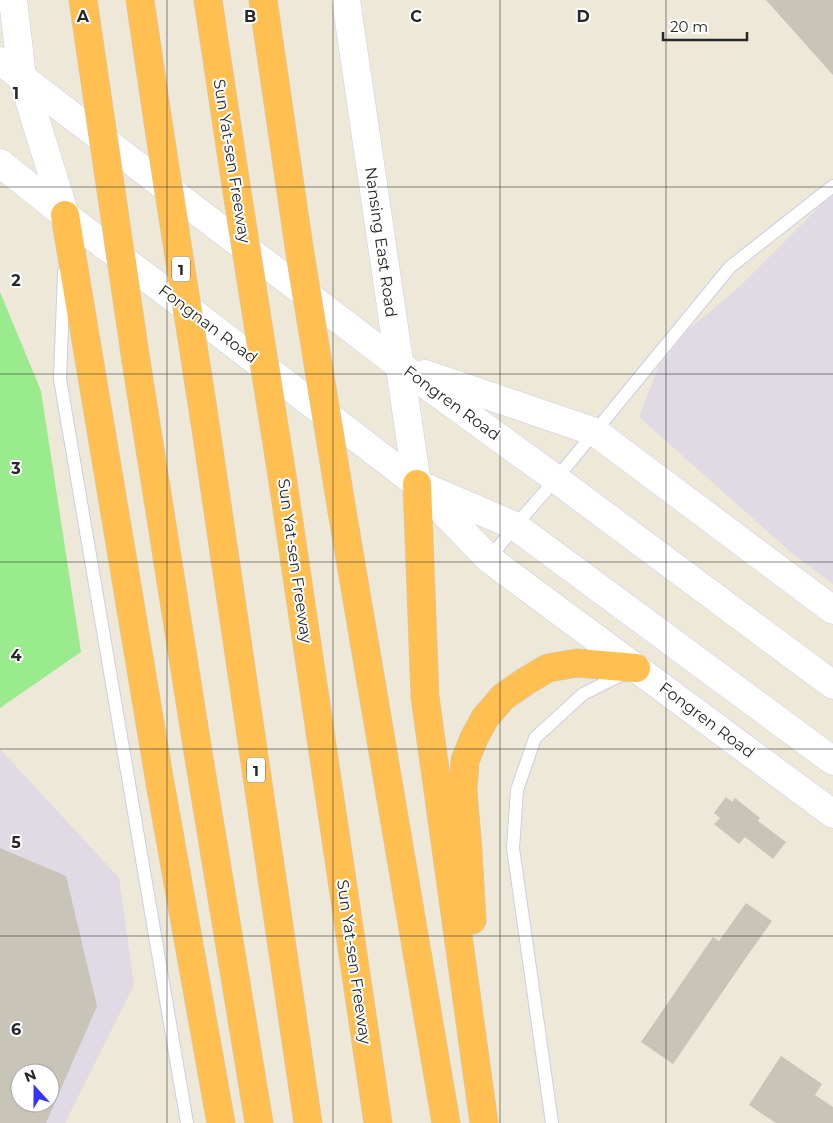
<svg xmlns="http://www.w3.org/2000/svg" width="833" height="1123" font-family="Montserrat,sans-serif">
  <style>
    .industrial { fill: #dfdae4; fill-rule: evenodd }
    .green { fill: #9aea8e }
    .building { fill: #c8c4b8; fill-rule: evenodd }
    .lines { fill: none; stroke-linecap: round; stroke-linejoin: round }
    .service-casing { stroke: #cecde3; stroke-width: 14 }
    .tertiary-casing { stroke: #cecde3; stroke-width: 29 }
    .secondary-casing { stroke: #cecde3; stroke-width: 29 }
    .motorway-casing { stroke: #cbcbcb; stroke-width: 29 }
    .service { stroke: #fff; stroke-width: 12 }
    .tertiary { stroke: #fff; stroke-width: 28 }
    .secondary { stroke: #fff; stroke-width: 28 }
    .motorway { stroke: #ffc051; stroke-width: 28 }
    .motorway-bridge-casing { stroke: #cbcbcb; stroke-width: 29; stroke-linecap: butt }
    .motorway-bridge { stroke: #ffc051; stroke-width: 28 }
    .grid { fill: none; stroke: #282828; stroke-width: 1; stroke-opacity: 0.55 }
    .labels { text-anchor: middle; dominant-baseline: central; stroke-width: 4; stroke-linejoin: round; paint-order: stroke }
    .shield { fill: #fff; stroke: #686868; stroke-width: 1 }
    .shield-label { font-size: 15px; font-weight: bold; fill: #282828 }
    .street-label { font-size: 16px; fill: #282828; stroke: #fff }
    .grid-label { font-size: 16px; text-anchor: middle; font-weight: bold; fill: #282828; stroke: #fff; stroke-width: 4; stroke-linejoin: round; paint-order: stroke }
  </style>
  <rect width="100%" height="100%" fill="#ede8d8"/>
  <g class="industrial">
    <polygon points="833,193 833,584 793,554 639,417 658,368 686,332 739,287"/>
    <path d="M0,749L119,878L134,985L65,1123H0ZM20,1073H50V1103H20Z"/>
  </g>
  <polygon class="green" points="0,292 41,391 81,652 0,708"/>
  <g class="building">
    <polygon points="766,0 833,0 833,75"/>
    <polygon points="726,797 732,802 735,798 760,818 758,821 786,842 773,859 745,837 739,844 714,824 720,818 714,813"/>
    <path d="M0,848L66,876L97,1006L46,1123H0ZM20,1073H50V1103H20Z"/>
    <polygon points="746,903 772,921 745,959 673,1064 641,1042 713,937 719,941"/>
    <polygon points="781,1056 822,1084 815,1095 833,1107 833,1123 776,1123 749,1105"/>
  </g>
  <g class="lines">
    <defs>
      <g id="service">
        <polyline points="64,272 60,379 187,1123"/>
        <polyline points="489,559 515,526 556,479 730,267 833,186"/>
        <polyline points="552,1123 513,848 517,790 535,738 583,694 627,672"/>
      </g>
      <g id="tertiary">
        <polyline points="13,0 22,77 65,215"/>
        <polyline points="346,0 417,484"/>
      </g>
      <g id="secondary">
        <polyline points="0,61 399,365 556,479 833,685"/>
        <polyline points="0,163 65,215 417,484 489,559 833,814"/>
        <polyline points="425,374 595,432 833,610"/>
        <polyline points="427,488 515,526 833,761"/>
      </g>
      <g id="motorway">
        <polyline points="83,0 93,68"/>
        <polyline points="140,0 158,122"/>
        <polyline points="208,0 237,192"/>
        <polyline points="263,0 299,247"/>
        <polyline points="65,215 159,777 221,1123"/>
        <polyline points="136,361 198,752 259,1123"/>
        <polyline points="204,416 308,1123"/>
        <polyline points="283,482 378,1123"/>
        <polyline points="417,484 425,697 484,1123"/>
        <polyline points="342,511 446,1123"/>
        <polyline points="472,920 468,850 463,791 465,761 474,738 485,718 503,697 526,681 548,668 577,663 636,668"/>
      </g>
    </defs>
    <use href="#service" class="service-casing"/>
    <use href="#tertiary" class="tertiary-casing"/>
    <use href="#secondary" class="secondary-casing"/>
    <use href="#motorway" class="motorway-casing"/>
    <use href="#service" class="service"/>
    <use href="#tertiary" class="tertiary"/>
    <use href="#secondary" class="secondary"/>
    <use href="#motorway" class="motorway"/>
    <defs>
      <g id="motorway-bridge">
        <polyline points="93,68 136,361"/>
        <polyline points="158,122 204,416"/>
        <polyline points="237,192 283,482"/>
        <polyline points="299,247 342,511"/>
      </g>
    </defs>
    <use href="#motorway-bridge" class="motorway-bridge-casing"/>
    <use href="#motorway-bridge" class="motorway-bridge"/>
  </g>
  <path class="grid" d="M167,0V1123M333,0V1123M500,0V1123M666,0V1123M0,187H833M0,374H833M0,562H833M0,749H833M0,936H833"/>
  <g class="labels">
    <g class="shield">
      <rect x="172" y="256.5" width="18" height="25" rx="4"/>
      <rect x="247" y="757.5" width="18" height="25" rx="4"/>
    </g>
    <g class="shield-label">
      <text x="181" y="269">1</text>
      <text x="256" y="770">1</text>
    </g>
    <g class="street-label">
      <text transform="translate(232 161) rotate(81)">Sun Yat-sen Freeway</text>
      <text transform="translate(381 242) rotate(82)">Nansing East Road</text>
      <text transform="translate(208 324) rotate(37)">Fongnan Road</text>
      <text transform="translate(452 403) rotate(36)">Fongren Road</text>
      <text transform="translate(295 561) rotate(82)">Sun Yat-sen Freeway</text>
      <text transform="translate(707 720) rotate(37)">Fongren Road</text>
      <text transform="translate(354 962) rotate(82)">Sun Yat-sen Freeway</text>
    </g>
  </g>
  <g class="grid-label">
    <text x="83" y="22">A</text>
    <text x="250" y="22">B</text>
    <text x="416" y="22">C</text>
    <text x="583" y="22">D</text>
    <text x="16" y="99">1</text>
    <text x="16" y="286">2</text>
    <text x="16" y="474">3</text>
    <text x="16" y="661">4</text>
    <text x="16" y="848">5</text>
    <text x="16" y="1035">6</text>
  </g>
  <g transform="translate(35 1088) rotate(339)"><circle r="24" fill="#ffffff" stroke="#a9a9a9"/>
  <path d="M0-4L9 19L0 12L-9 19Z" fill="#3733ff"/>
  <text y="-8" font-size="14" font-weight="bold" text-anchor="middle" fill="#282828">N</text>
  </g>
  <path d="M663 32v8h84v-8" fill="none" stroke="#282828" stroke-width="2.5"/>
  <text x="670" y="32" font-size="15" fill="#282828" stroke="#ffffff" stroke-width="4" paint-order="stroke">20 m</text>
</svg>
